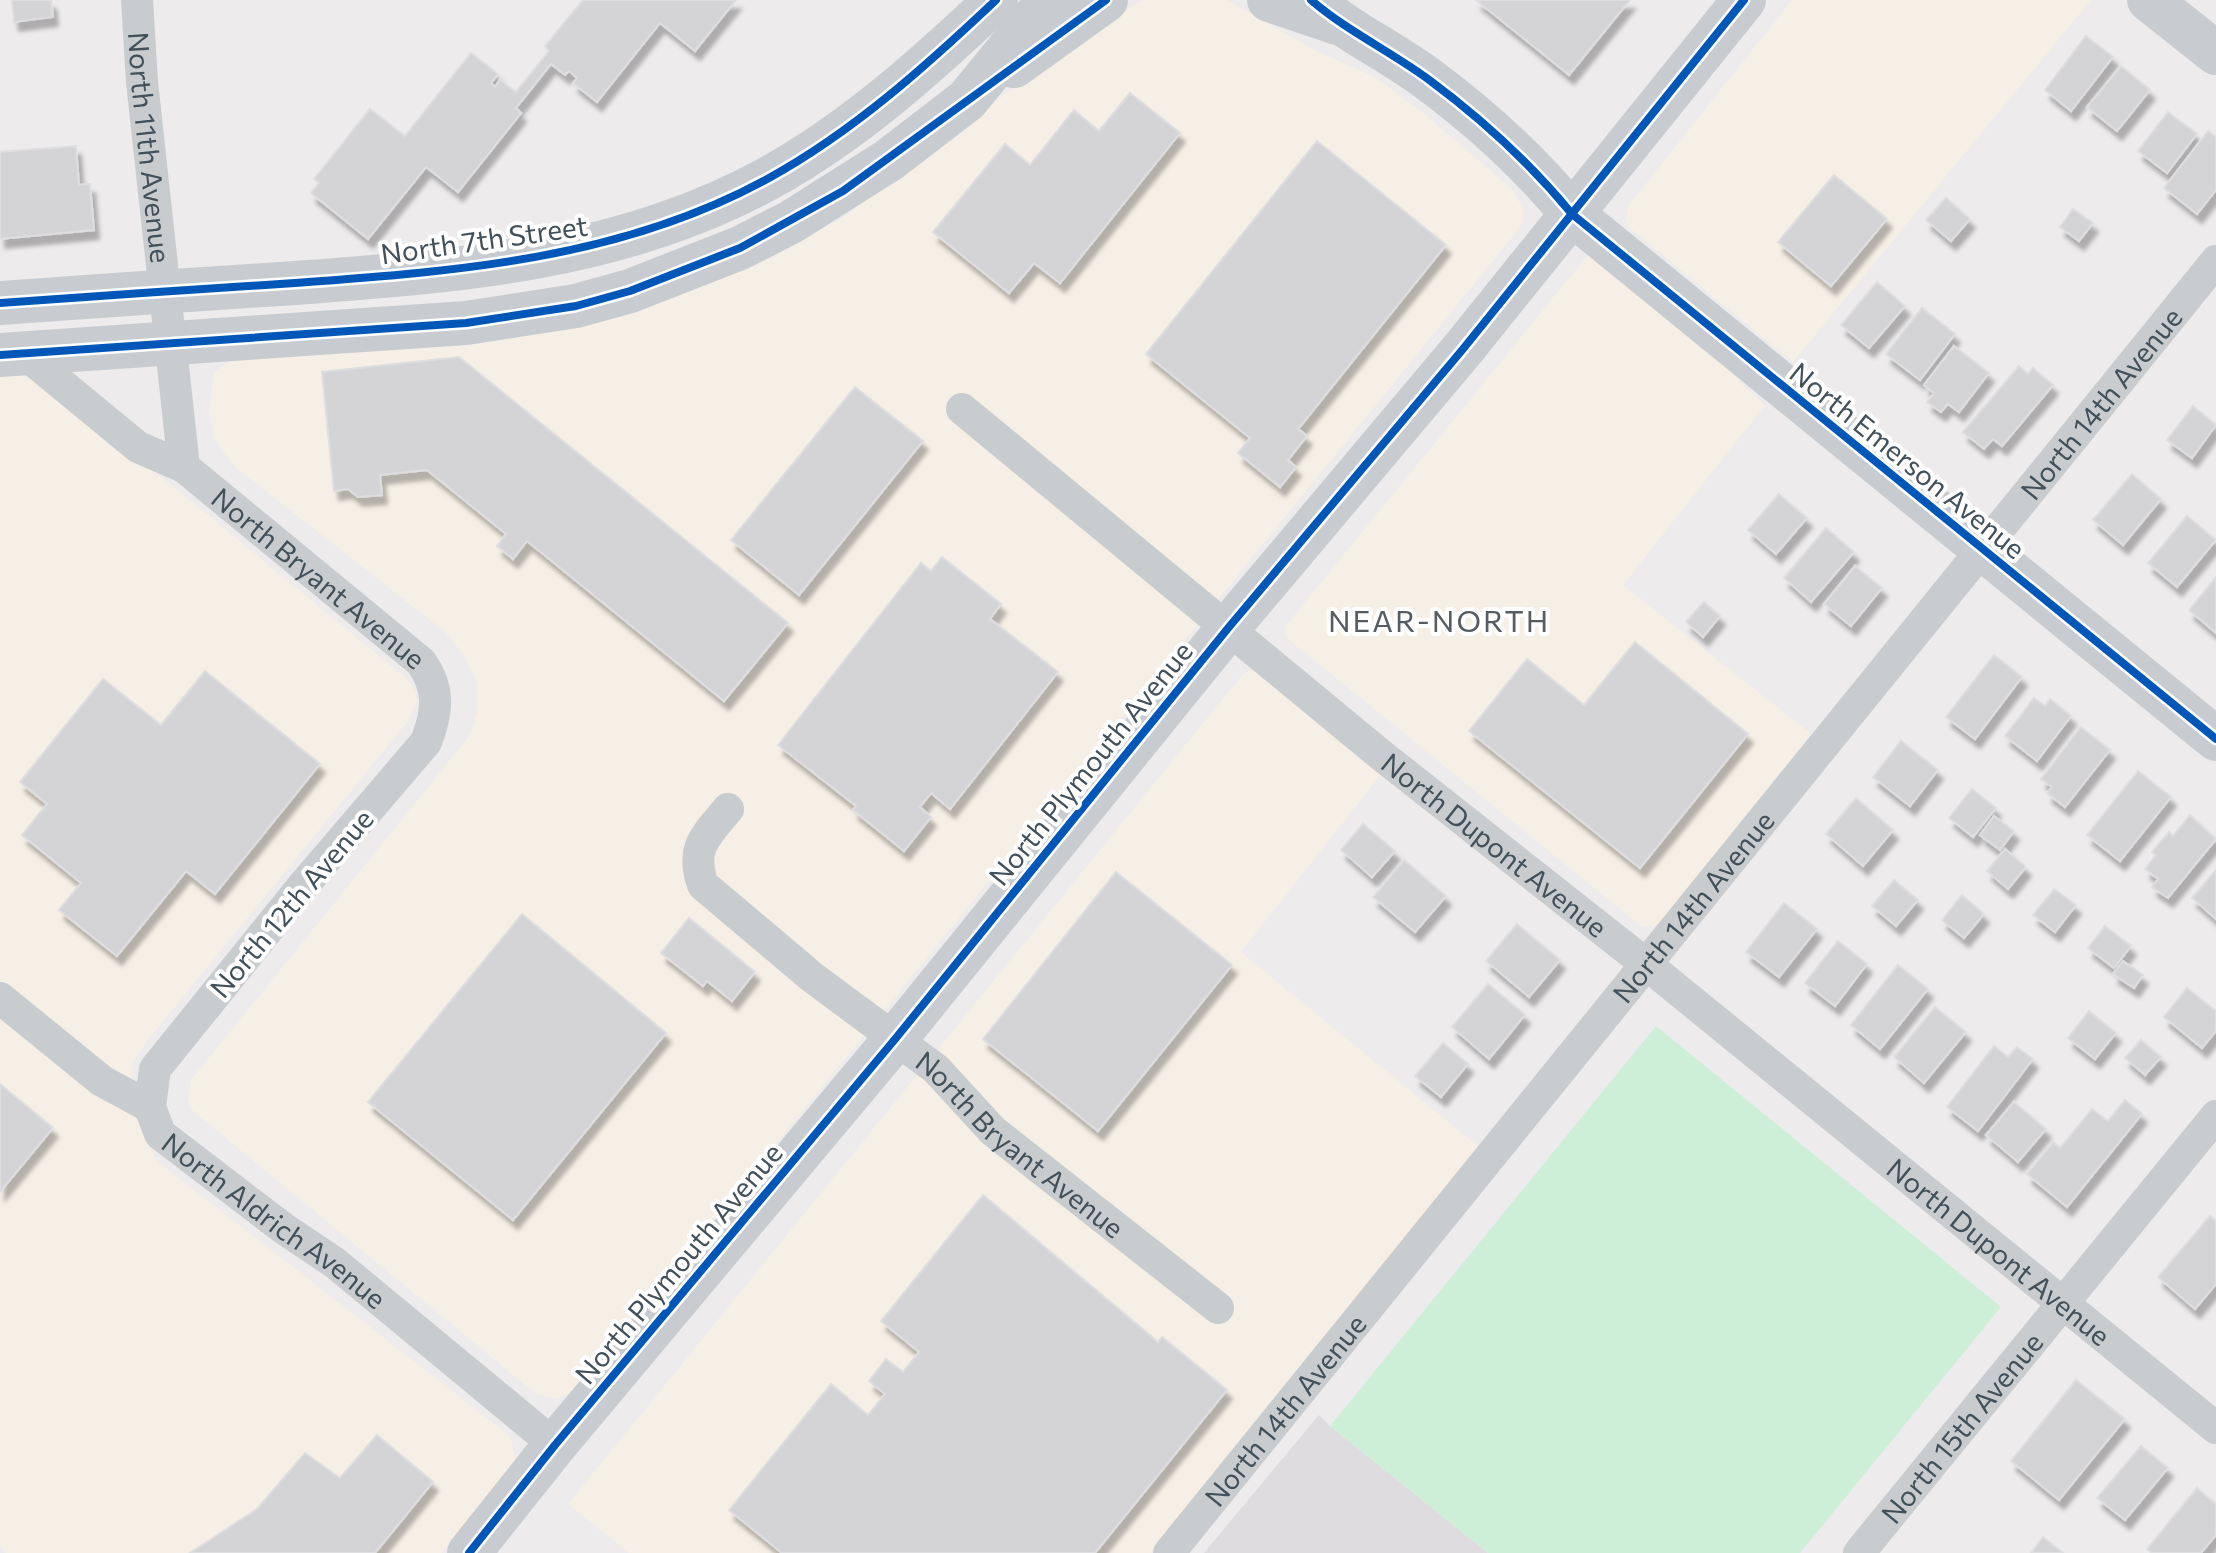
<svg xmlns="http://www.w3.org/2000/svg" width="2216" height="1553" font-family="Commissioner,sans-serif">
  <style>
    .commercial { fill: #f6efe5 }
    .education { fill: #dedcde }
    .green { fill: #cdefd8 }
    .building { fill: #d4d4d7; stroke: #dedddf; stroke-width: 2; filter: url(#shadow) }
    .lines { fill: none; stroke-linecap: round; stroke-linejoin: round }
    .street { stroke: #c8ccce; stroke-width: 32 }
    .secondary { stroke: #c8ccd0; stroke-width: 44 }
    .cycleway-casing { stroke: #fff; stroke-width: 13 }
    .cycleway { stroke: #0057b8; stroke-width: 8 }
    .labels { text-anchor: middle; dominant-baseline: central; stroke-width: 8; stroke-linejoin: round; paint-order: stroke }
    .street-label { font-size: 28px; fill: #42505a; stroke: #fff }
    .neighbourhood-label { font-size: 30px; letter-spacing: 2px; fill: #575c61; stroke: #fff }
  </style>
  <defs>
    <filter id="shadow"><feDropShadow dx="5" dy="9" stdDeviation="2" flood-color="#0004"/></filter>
  </defs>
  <rect width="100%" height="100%" fill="#edebec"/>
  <g class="commercial">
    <polygon points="1142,0 1227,0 1316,51 1375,77 1422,112 1514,191 1523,210 1523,220 1518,230 575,1391 556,1399 536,1394 194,1112 188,1102 191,1080 471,734 477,712 477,683 464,655 444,631 234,466 215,440 209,412 214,373 236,355 786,247 841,219 1028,77"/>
    <polygon points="1792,0 2091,0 1793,362 1631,229 1626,220 1629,205"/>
    <polygon points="1596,252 1709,337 1740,383 1765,405 1623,585 1811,734 1661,924 1652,926 1641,926 1288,639 1284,628 1587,256"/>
    <polygon points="19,372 41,378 407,679 415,691 417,702 409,720 147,1041 134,1061 130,1079 135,1118 157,1161 510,1436 516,1461 514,1468 442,1553 5,1553 0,1546 0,373"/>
    <polygon points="1255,669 1386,768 1241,952 1480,1148 1151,1553 629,1553 568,1504 1243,674"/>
  </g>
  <polygon class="education" points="1319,1415 1330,1426 1488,1553 1204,1553"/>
  <polygon class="green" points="1656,1026 2001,1307 1800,1553 1488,1553 1330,1426"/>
  <g class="building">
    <polygon points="12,0 51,0 53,17 14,22"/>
    <polygon points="583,0 736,0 695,51 660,23 597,102 573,83 577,78 569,71 565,75 551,64 516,108 521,113 458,192 426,167 368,239 311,193 319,183 314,179 370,109 405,136 471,53 498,74 491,83 495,87 500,80 516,92 549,51 545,46"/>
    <polygon points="1476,0 1630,0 1569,75"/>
    <polygon points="2086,36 2113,57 2071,111 2045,90"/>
    <polygon points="2121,66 2150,90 2117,131 2087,107"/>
    <polygon points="1130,93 1180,133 1060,283 1034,263 1009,293 933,232 1005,144 1030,165 1074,110 1099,131"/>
    <polygon points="2168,112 2197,134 2167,173 2138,151"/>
    <polygon points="2208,131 2216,137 2216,190 2197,214 2164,188"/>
    <polygon points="1317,141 1446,245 1298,429 1307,436 1288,460 1296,467 1280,487 1238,453 1250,438 1146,354"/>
    <polygon points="76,146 79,185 90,184 94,230 0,239 0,152"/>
    <polygon points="1834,175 1887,219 1831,286 1778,242"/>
    <polygon points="1946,198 1970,219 1951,241 1926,220"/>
    <polygon points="2073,209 2093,223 2079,241 2060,227"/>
    <polygon points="1877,282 1905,306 1869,348 1841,325"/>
    <polygon points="1922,308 1955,334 1920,380 1886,354"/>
    <polygon points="1954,346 1989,373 1959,412 1948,404 1941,412 1927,402 1934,393 1924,385"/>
    <polygon points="459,357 788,623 724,701 527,541 513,559 497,546 506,534 427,470 380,475 382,495 358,497 348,489 334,491 322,372"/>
    <polygon points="2019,366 2028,374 2033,368 2053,385 2002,446 1993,439 1984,449 1963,432"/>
    <polygon points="855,387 923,441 799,595 731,540"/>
    <polygon points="2193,406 2216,425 2192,458 2167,440"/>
    <polygon points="2132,474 2161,499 2123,545 2093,520"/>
    <polygon points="1779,494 1807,518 1776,554 1748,530"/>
    <polygon points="2187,516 2216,540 2177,587 2148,563"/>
    <polygon points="1826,528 1854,552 1811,602 1784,578"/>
    <polygon points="942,557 1001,604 990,619 1058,672 950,809 931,793 920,807 931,817 904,851 853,810 856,806 778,745 921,563 931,571"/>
    <polygon points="1855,566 1882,588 1851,626 1824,604"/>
    <polygon points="2216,577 2216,633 2189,610"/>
    <polygon points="1704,602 1720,616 1703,637 1686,622"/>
    <polygon points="1635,642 1748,734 1640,868 1469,731 1527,659 1584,705"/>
    <polygon points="1994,655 2022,677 1975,739 1946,717"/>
    <polygon points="205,671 320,764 215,894 186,871 117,956 59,910 81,883 22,835 47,804 20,782 103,679 161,725"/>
    <polygon points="2034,698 2045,706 2050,699 2071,716 2037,761 2005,736"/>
    <polygon points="2081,727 2110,750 2065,807 2047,793 2052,787 2041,779"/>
    <polygon points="1901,741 1938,770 1910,806 1873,777"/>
    <polygon points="2138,771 2171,797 2120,861 2087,835"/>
    <polygon points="1972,789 1996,808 1973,837 1949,818"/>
    <polygon points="1856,798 1893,830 1863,866 1826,834"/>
    <polygon points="2190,815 2216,839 2168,898 2152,887 2158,879 2145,869 2156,855 2152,852 2169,832 2173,836"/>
    <polygon points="1994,816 2014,831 2000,850 1980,835"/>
    <polygon points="1363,824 1395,851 1372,877 1341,850"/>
    <polygon points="2005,849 2026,867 2008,889 1987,871"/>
    <polygon points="1404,860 1446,896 1415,932 1373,897"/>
    <polygon points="2216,870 2216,919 2192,898"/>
    <polygon points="1116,872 1232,965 1098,1131 983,1039"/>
    <polygon points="1894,880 1918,900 1896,926 1872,906"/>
    <polygon points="2054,889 2076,905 2055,932 2033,915"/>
    <polygon points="1962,895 1984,914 1964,938 1942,920"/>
    <polygon points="1784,903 1817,929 1779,977 1746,952"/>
    <polygon points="522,914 666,1033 513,1220 368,1102"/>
    <polygon points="689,918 755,972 732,1001 707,981 703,986 661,953"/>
    <polygon points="1517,924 1560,960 1529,997 1486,961"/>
    <polygon points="2105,926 2131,946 2114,968 2088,948"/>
    <polygon points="1838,941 1867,964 1835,1006 1805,983"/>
    <polygon points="2123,961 2143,975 2134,988 2113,974"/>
    <polygon points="1898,965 1928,989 1880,1049 1851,1025"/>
    <polygon points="1488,984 1525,1015 1489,1059 1452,1027"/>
    <polygon points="2187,988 2216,1011 2216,1031 2202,1048 2164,1017"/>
    <polygon points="1935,1007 1966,1032 1924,1083 1894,1057"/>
    <polygon points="2089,1011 2116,1033 2095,1059 2068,1038"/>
    <polygon points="2141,1040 2161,1057 2145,1075 2125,1058"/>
    <polygon points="1443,1043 1468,1064 1441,1097 1415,1076"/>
    <polygon points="1994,1046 2008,1057 2017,1047 2033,1059 1978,1131 1947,1107"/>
    <polygon points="0,1084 53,1128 0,1192"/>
    <polygon points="2125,1100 2142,1114 2067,1207 2027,1174 2053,1142 2060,1148 2092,1109 2108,1121"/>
    <polygon points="2014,1102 2046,1129 2018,1162 1986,1135"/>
    <polygon points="983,1195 1158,1342 1162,1337 1227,1390 1095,1553 782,1553 729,1510 831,1384 868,1415 885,1394 869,1381 886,1359 903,1372 919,1352 881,1321"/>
    <polygon points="2210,1216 2216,1221 2216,1284 2195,1309 2158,1277"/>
    <polygon points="2076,1380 2125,1419 2059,1500 2011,1461"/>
    <polygon points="377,1435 433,1482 375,1553 190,1553 257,1509 305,1453 340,1478"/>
    <polygon points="2141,1446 2168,1468 2125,1520 2097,1498"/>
    <polygon points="2197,1488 2216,1504 2216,1535 2201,1553 2152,1553 2147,1549"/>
    <polygon points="2043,1537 2063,1553 2031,1553"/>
  </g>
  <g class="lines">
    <g class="street">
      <path id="s1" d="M137,0L142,82L184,467L421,662C440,689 438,711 426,742L302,887L155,1069L150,1107"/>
      <polyline points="25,354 138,447 184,467"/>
      <path id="s2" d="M962,409L1381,755L1646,964L2216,1428"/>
      <path id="s3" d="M728,809C705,837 690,848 703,885L812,977L936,1069L993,1131L1218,1308"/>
      <path id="s4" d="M0,998L102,1081L150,1107L160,1134L283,1228L335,1263L555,1445"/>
      <path id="s5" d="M1169,1553L2216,261"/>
      <path id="s6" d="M1859,1553L2216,1116"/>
    </g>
    <g class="secondary">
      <polyline points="1269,0 1337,23"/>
      <path d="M1311,0C1347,31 1390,51 1428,79C1482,119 1530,163 1572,214L2216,739"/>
      <polyline points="2149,0 2216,53"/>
      <polyline points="1014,66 1106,0"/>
      <path d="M0,303C98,296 197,289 295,283C459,271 622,259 769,178C854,131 926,66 996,0"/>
      <polyline points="0,355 466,323 576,306 630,291 740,248 791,222 889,160 967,100 1049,0"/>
      <polyline points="469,1553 555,1445 896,1038 1229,627 1463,349 1744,0"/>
    </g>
    <defs>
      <g id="cycleway">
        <path d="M1311,0C1347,31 1390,51 1428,79C1482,119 1530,163 1572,214L2216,739"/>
        <path d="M0,303C98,296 197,289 295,283C459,271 622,259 769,178C854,131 926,66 996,0"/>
        <polyline points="0,355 466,323 576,306 630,291 740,248 843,191 1106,0"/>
        <polyline points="469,1553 555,1445 896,1038 1229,627 1463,349 1744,0"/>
      </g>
    </defs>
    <use href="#cycleway" class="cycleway-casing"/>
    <use href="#cycleway" class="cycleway"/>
  </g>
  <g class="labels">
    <g class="street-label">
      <text stroke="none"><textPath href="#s1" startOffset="148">North 11th Avenue</textPath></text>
      <text transform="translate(484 239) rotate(-8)">North 7th Street</text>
      <text stroke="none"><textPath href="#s5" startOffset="1480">North 14th Avenue</textPath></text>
      <text transform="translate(1908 460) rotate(39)">North Emerson Avenue</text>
      <text stroke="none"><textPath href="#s1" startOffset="644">North Bryant Avenue</textPath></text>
      <text transform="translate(1090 763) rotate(-51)">North Plymouth Avenue</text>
      <text stroke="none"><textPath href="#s2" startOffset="688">North Dupont Avenue</textPath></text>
      <text transform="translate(291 903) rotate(-50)">North 12th Avenue</text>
      <text stroke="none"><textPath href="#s5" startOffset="832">North 14th Avenue</textPath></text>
      <text stroke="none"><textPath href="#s3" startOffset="496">North Bryant Avenue</textPath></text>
      <text stroke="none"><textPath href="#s4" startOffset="358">North Aldrich Avenue</textPath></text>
      <text stroke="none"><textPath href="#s2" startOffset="1336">North Dupont Avenue</textPath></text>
      <text transform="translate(678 1263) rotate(-50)">North Plymouth Avenue</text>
      <text stroke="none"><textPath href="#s5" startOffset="184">North 14th Avenue</textPath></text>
      <text stroke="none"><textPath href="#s6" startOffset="162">North 15th Avenue</textPath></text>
    </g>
    <g class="neighbourhood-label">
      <text x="1439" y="619">NEAR-NORTH</text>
    </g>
  </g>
</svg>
